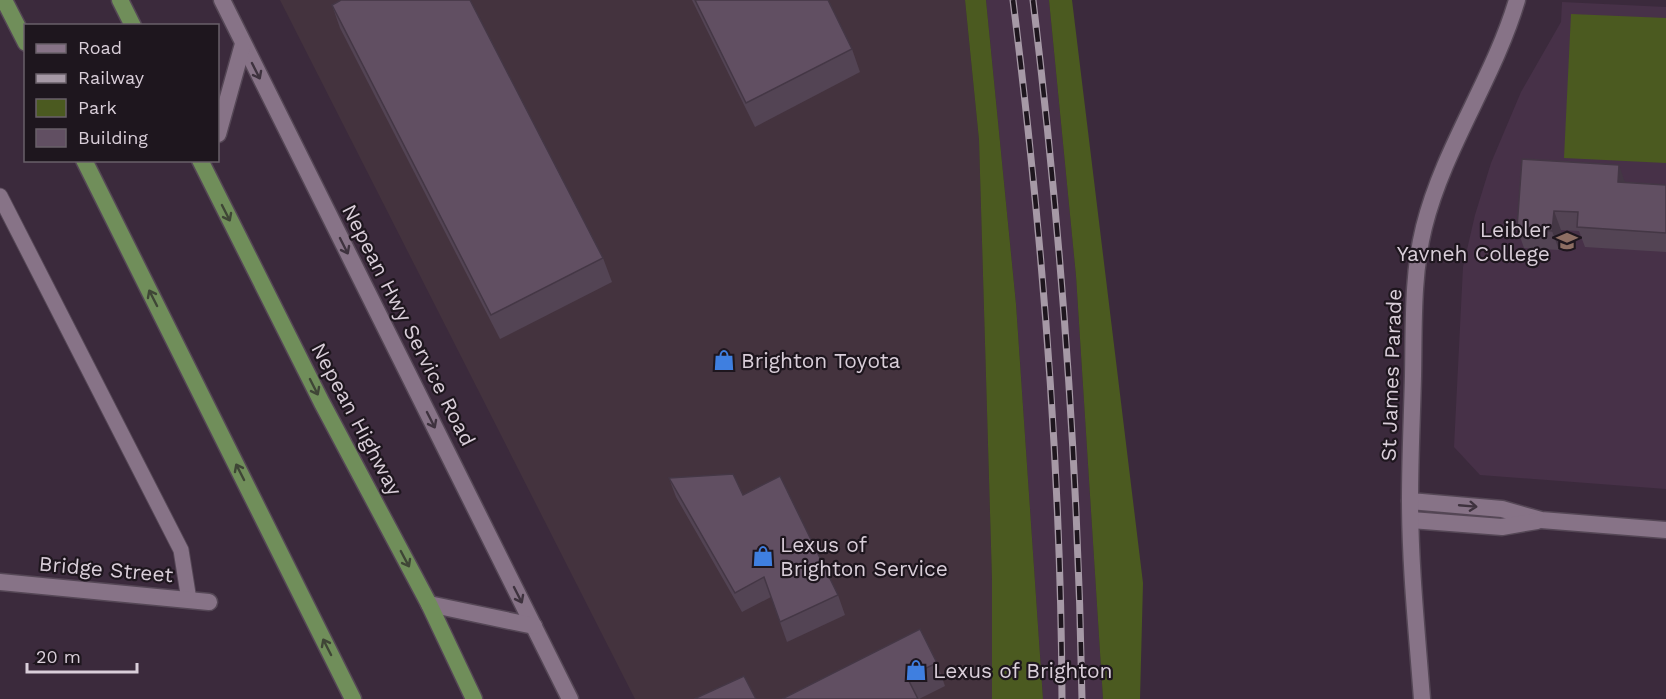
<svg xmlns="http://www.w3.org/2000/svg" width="1666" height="699" font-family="'Work Sans',sans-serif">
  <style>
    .commercial { fill: #44333e }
    .built { fill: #473148 }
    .green { fill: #4b5a20 }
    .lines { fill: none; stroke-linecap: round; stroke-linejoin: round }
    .service-casing { stroke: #554756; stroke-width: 17 }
    .minor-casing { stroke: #554756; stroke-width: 19 }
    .trunk-casing { stroke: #554756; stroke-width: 19 }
    .service { stroke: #877387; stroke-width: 15 }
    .minor { stroke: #877387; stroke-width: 16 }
    .trunk { stroke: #708e5a; stroke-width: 16 }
    .rail-casing { stroke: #a699a6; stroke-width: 7 }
    .rail { stroke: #1e161e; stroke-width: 4.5; stroke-dasharray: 14; stroke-linecap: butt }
    .wall { fill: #534454 }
    .shaded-wall { fill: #443745 }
    .building { fill: #614f62; stroke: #443745; stroke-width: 1.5 }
    .oneway { stroke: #3e323e }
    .oneway2 { stroke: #3f4636 }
    .labels { text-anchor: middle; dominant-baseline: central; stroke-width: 4.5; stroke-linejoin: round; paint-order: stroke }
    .poi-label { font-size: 21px; fill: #d9ced9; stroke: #1e161e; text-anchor: start }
    .street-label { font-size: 21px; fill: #d9ced9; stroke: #1e161e }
  </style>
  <rect width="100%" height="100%" fill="#3b2a3c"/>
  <polygon class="commercial" points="280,0 965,0 979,140 992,580 992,699 635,699"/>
  <g class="built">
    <polygon points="986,0 1049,0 1076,276 1103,699 1043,699 1016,304"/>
    <polygon points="1562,2 1666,7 1666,489 1480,475 1454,447 1463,267 1475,215 1491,163 1521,92 1561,22"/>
  </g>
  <g class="green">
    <polygon points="965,0 986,0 1016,304 1043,699 992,699 992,580 979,140"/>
    <polygon points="1049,0 1072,0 1143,583 1140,699 1103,699 1076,276"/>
    <polygon points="1571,14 1666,18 1666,163 1564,158"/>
  </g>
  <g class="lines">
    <defs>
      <polyline id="service" points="0,196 181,550 189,600"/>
      <g id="minor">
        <polyline points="222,0 570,699"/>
        <polyline points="218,134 243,44"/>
        <polyline points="1410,501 1502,509 1541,520 1666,530"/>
        <polyline points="1411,520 1502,527 1537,521"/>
        <polyline points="0,582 209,602"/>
        <polyline points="429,604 534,626"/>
        <path d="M1422,699C1417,633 1410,566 1410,499C1410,458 1412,417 1413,376C1414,327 1412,275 1424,227C1444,147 1494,78 1517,0"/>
      </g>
      <g id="trunk">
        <polyline points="4,0 26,43"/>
        <polyline points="120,0 133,26"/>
        <polyline points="84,160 353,699"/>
        <polyline points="200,160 322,403 429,604 474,699"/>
      </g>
    </defs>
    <use href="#service" class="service-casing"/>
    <use href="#minor" class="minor-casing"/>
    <use href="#trunk" class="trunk-casing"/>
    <use href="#service" class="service"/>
    <use href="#minor" class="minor"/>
    <use href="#trunk" class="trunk"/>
    <defs>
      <g id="rail">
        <path d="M1013,0C1042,232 1061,465 1062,699"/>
        <path d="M1033,0C1061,232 1078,465 1082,699"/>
      </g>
    </defs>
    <use href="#rail" class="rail-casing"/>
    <use href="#rail" class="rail"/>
  </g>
  <g class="wall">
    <polygon points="692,0 828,0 852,49 860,72 755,127"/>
    <polygon points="332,5 603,258 612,282 500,339 340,28"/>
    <polygon points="1522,159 1625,182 1666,185 1666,252 1585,247 1579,231 1561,230 1559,250 1524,248 1517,228"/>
    <polygon points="669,478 743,495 838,595 845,615 787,642 771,597 742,612 676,497"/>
    <polygon points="937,663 945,686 919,699 782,699"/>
  </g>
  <g class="shaded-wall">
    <polygon points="1619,165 1626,185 1618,182"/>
    <polygon points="1554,211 1561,230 1559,250 1552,231"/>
  </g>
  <g class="building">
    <polygon points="341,0 470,0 603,258 491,315 332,5"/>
    <polygon points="695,0 828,0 852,49 746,103"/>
    <polygon points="1522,159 1619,165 1618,182 1666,185 1666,233 1577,227 1578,212 1554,211 1552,231 1517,228"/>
    <polygon points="733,474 743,495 780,476 838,595 780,622 764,577 735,593 669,478"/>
    <polygon points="920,629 937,663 907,677 918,699 782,699"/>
    <polygon points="744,676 756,699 694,699"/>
  </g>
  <defs><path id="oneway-shaft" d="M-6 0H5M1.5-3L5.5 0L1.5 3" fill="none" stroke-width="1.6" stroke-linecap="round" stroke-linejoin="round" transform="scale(1.5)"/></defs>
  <g class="oneway">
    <use href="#oneway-shaft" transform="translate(256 71) rotate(63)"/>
    <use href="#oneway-shaft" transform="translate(344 246) rotate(63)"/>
    <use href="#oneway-shaft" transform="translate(431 420) rotate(63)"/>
    <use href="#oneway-shaft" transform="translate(1468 506) rotate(5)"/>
    <use href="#oneway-shaft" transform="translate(518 595) rotate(63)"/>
  </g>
  <g class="oneway2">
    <use href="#oneway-shaft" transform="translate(226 213) rotate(63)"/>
    <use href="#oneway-shaft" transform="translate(153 298) rotate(-117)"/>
    <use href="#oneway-shaft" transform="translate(314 387) rotate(63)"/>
    <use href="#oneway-shaft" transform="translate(240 472) rotate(-117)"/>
    <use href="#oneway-shaft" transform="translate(405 559) rotate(62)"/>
    <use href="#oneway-shaft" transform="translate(327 647) rotate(-117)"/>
  </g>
  <defs>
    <symbol id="school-bare" viewBox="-9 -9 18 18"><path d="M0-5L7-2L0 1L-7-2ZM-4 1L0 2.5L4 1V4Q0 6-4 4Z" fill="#8d6e63" stroke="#1e161e" stroke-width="2.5" paint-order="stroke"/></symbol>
    <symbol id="shop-bare" viewBox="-9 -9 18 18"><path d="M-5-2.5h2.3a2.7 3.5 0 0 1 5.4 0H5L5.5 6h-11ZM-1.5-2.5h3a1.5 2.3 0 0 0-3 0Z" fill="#3f7fe0" stroke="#1e161e" stroke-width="2.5" paint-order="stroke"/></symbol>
  </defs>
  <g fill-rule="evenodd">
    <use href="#school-bare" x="1552" y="226" width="30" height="30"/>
    <use href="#shop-bare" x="709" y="345" width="30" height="30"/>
    <use href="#shop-bare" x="748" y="541" width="30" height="30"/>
    <use href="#shop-bare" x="901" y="655" width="30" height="30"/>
  </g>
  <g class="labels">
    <g class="poi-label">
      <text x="1550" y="229" text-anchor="end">Leibler<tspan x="1550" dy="24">Yavneh College</tspan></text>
      <text x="741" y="360">Brighton Toyota</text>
      <text x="780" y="544">Lexus of<tspan x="780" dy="24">Brighton Service</tspan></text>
      <text x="933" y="670">Lexus of Brighton</text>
    </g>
    <g class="street-label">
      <text transform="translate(409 325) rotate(63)">Nepean Hwy Service Road</text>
      <text transform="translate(1391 375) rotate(-88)">St James Parade</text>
      <text transform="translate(357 419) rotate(62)">Nepean Highway</text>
      <text transform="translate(106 569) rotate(5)">Bridge Street</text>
    </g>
  </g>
  <rect x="24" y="24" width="195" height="138" fill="#1e161e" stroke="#696069" stroke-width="1.5"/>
  <rect x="36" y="44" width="30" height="9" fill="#877387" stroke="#696069" stroke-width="1.5"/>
  <text x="78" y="54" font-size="18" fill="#d9ced9">Road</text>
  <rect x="36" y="74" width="30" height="9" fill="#a699a6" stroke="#696069" stroke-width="1.5"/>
  <text x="78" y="84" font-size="18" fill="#d9ced9">Railway</text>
  <rect x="36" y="99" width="30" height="18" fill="#4b5a20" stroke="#696069" stroke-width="1.5"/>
  <text x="78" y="114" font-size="18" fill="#d9ced9">Park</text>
  <rect x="36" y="129" width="30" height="18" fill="#614f62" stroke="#696069" stroke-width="1.5"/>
  <text x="78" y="144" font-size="18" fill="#d9ced9">Building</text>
  <path d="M27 663v9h110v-9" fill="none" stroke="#d9ced9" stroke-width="3"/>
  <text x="36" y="663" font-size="18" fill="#d9ced9" stroke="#1e161e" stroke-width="4.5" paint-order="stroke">20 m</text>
</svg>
